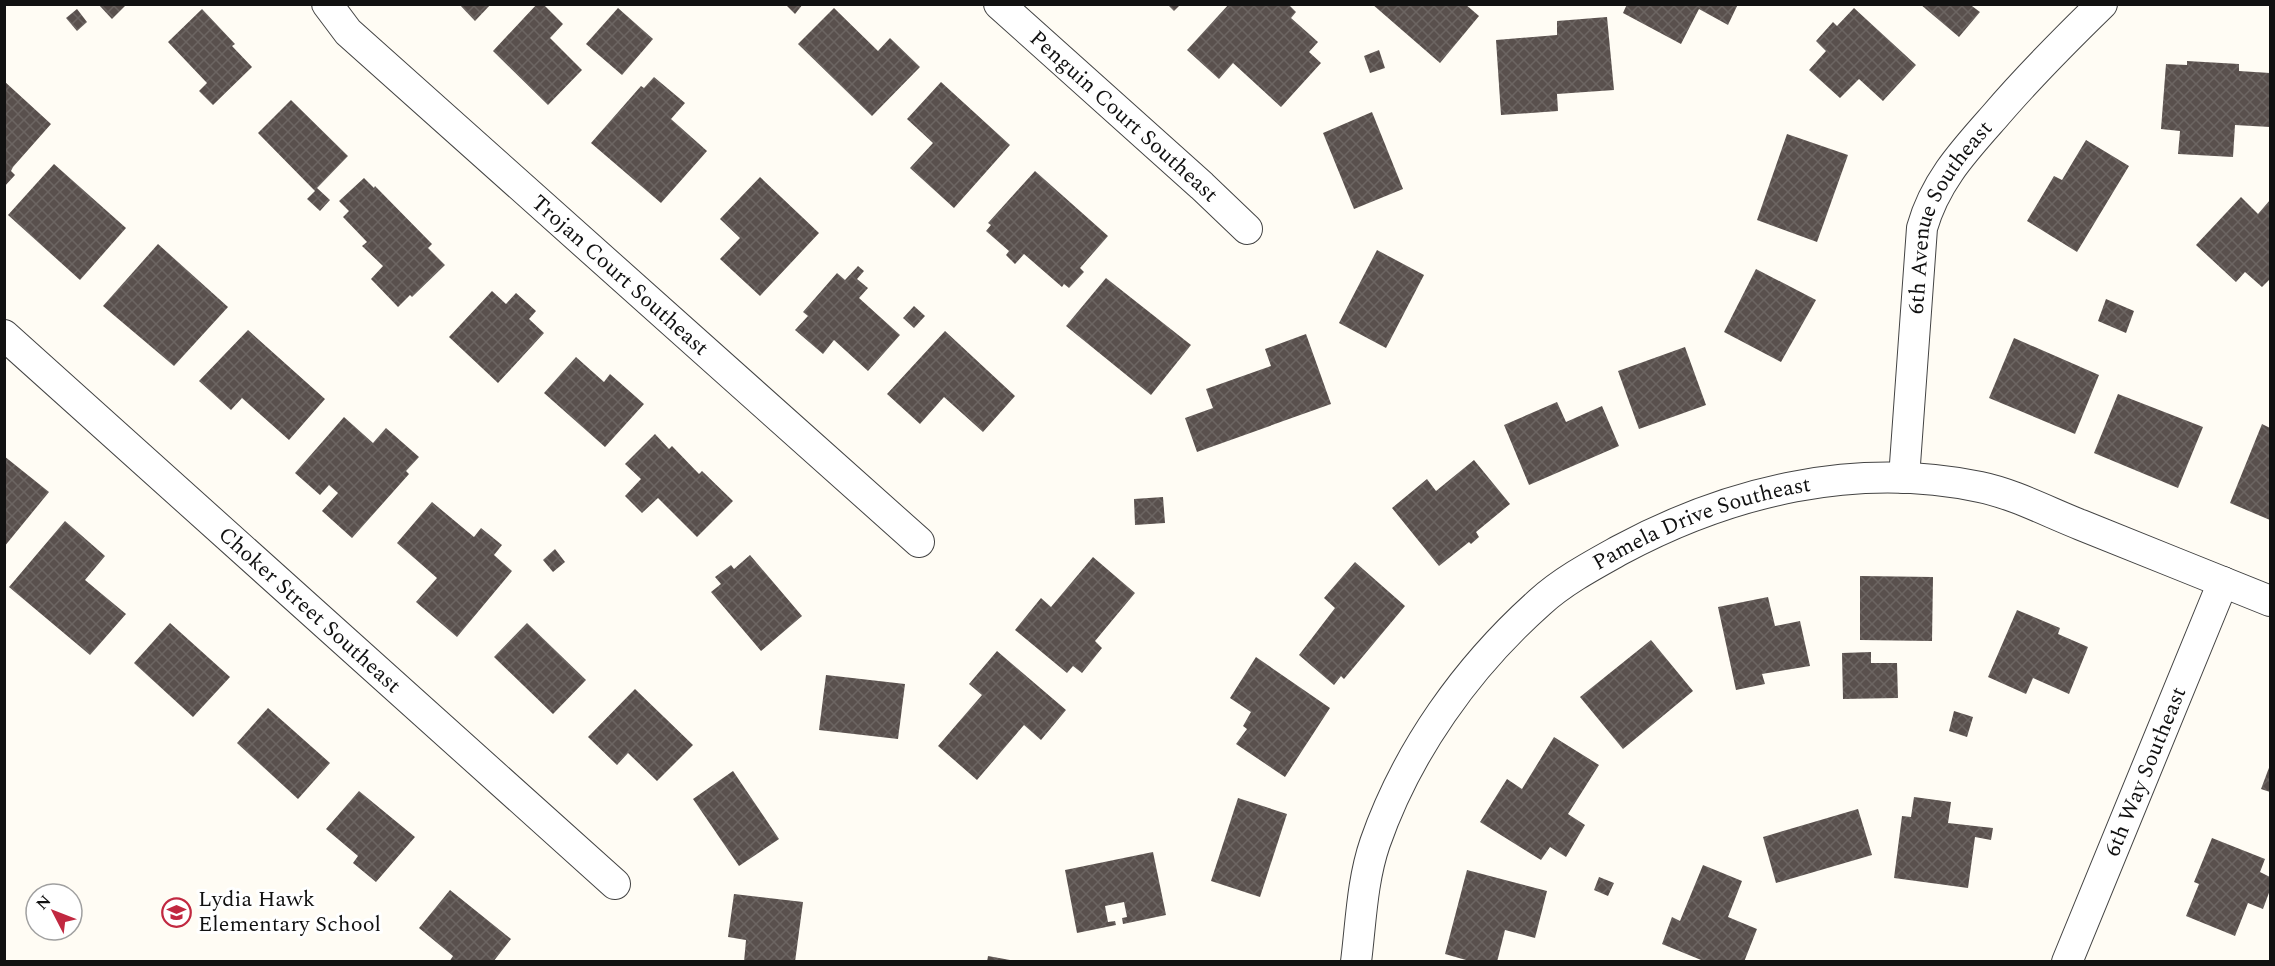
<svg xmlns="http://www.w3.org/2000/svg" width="2275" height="966" font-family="Spectral,serif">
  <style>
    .building { fill: url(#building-cross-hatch) }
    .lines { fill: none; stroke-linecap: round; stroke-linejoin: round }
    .street-casing { stroke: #444; stroke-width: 32 }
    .street { stroke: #fff; stroke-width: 30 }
    .labels { text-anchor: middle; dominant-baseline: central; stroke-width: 6; stroke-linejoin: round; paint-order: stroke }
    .street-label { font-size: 22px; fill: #111; stroke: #fff }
    .poi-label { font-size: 22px; fill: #111; stroke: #fff; text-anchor: start }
  </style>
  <defs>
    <pattern id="building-cross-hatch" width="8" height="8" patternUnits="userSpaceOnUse" patternTransform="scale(1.5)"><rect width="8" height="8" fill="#59504d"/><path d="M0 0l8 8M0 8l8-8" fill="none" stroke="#6c6562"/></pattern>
  </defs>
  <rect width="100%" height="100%" fill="#fffcf4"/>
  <g class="building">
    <polygon points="98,4 127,4 112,19"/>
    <polygon points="459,4 491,4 475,21"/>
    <polygon points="537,4 543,4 563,24 550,38 582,70 548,105 493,51"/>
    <polygon points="785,4 803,4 795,14"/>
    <polygon points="1167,4 1181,4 1174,11"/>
    <polygon points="1229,4 1288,4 1296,12 1291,18 1318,42 1309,52 1321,63 1281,107 1233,63 1219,79 1187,50"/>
    <polygon points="1372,4 1465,4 1479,16 1440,63"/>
    <polygon points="1627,4 1738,4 1728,25 1699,9 1681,44 1623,13"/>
    <polygon points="1920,4 1974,4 1972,6 1980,12 1959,37"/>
    <polygon points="618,8 653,39 622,75 586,44"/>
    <polygon points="834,8 878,51 890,38 920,67 872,116 798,44"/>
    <polygon points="1854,8 1916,65 1883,101 1859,79 1840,98 1809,70 1826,51 1816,41 1833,22 1837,26"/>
    <polygon points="77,9 87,22 77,31 66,18"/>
    <polygon points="202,9 235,44 232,46 252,67 213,105 199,91 207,83 168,42"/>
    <polygon points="1607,17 1614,90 1557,94 1558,111 1501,115 1496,40 1557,35 1557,21"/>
    <polygon points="1379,50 1385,68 1370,73 1364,56"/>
    <polygon points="2187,61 2239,64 2239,71 2270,73 2270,127 2235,125 2233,157 2178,154 2180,131 2161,129 2166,64 2187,65"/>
    <polygon points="654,77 685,103 671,119 707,151 661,203 591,143 641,86 644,88"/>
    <polygon points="4,81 51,124 13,167 11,171 15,175 4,187"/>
    <polygon points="941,82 1010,145 954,208 910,168 933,143 907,119"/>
    <polygon points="291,100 348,156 317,188 330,200 320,211 307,199 315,191 258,133"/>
    <polygon points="1372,112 1403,189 1354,209 1323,133"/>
    <polygon points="1787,134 1848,155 1817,242 1757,220"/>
    <polygon points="2086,140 2129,166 2077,252 2027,221 2054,176 2062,180"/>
    <polygon points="54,164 126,228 80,280 8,215"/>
    <polygon points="1035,171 1108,236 1080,268 1084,272 1069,288 1064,284 1062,287 1024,254 1015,264 1006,255 1009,251 986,231 991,225 988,223"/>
    <polygon points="760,177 819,233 760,296 720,259 740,238 720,219"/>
    <polygon points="364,178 374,188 375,186 432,244 428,248 445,265 412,297 410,295 398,307 371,279 383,266 362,246 367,242 343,217 349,211 339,201"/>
    <polygon points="2241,197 2258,214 2270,200 2270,279 2262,287 2245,272 2236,282 2196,245"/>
    <polygon points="158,244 228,307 174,366 103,306"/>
    <polygon points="1377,250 1424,275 1386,348 1339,323"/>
    <polygon points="858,266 864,271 857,279 868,288 859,298 900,335 868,371 834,340 823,354 795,330 808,316 803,312 837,273 845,280"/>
    <polygon points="1756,269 1816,300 1781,362 1724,332"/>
    <polygon points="1106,278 1191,345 1151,395 1066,326"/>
    <polygon points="492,291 506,304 516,293 536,311 529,319 544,333 498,383 449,337"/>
    <polygon points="2106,299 2134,311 2126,333 2098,321"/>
    <polygon points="914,306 925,316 914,328 903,318"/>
    <polygon points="248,330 325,399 289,440 242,398 231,410 199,381"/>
    <polygon points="945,331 1015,396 983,432 944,397 920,424 887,394"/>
    <polygon points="1306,334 1331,404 1197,452 1185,418 1213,408 1206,389 1271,366 1265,349"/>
    <polygon points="2014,338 2099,375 2075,434 1989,398"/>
    <polygon points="1685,347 1706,405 1639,429 1618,371"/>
    <polygon points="576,357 604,382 610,374 644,404 605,447 544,393"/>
    <polygon points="2118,394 2203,427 2178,488 2094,453"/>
    <polygon points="1557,402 1566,422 1602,406 1619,446 1529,485 1504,425"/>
    <polygon points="344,417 373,443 386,428 419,457 406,471 409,474 352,538 322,511 338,493 329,485 320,495 295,473"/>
    <polygon points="2262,424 2270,428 2270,520 2230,503"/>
    <polygon points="655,434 669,449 672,446 699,474 702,471 733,501 697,537 658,498 642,513 625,496 641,479 625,464"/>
    <polygon points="4,456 49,492 4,547"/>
    <polygon points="1474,460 1510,504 1476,532 1479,537 1471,544 1469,542 1439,566 1392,508 1427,479 1436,491"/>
    <polygon points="1163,497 1165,523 1135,525 1134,499"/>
    <polygon points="432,502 474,537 481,528 502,545 494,555 512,571 457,637 416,602 437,578 397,543"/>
    <polygon points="65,521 105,556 85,580 126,614 90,655 9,587"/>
    <polygon points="555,549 565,562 553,572 543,560"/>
    <polygon points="750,555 802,616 761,651 711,592 721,584 715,577 731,565 734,569"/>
    <polygon points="1093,557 1135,593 1095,641 1102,648 1082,673 1073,666 1067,673 1015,630 1041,598 1051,607"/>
    <polygon points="1355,562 1405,606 1344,679 1341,676 1334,685 1299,655 1335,608 1324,598"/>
    <polygon points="1860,576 1933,577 1932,641 1860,640"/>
    <polygon points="1768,597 1775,626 1800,621 1810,666 1762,674 1765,684 1736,690 1718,607"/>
    <polygon points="2017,610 2060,628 2058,634 2088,647 2069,694 2033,678 2026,694 1988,677"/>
    <polygon points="170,623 230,677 193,717 134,663"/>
    <polygon points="527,623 586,680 553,714 494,657"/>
    <polygon points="1651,640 1693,691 1623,749 1580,697"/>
    <polygon points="997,651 1066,710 1041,740 1024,725 977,780 938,746 982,695 969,684"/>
    <polygon points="1871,652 1871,663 1897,663 1898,698 1843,699 1842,653"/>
    <polygon points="1256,657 1330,708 1285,777 1236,744 1247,729 1243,726 1251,712 1230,698"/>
    <polygon points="826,675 905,684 898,739 819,730"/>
    <polygon points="635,689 693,745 657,781 628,753 617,765 588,737"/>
    <polygon points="268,708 330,763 298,799 237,743"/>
    <polygon points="1954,711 1973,717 1967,737 1949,731"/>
    <polygon points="1554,737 1599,765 1568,814 1585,825 1566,857 1550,847 1541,860 1480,822 1507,779 1522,789"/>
    <polygon points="2270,765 2270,792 2261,789"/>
    <polygon points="733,771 779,839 739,866 693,799"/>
    <polygon points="359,791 415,837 376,882 353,863 358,856 326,829"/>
    <polygon points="1914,797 1951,802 1948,823 1993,828 1991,840 1975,837 1968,888 1894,878 1902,816 1911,817"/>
    <polygon points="1238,798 1287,814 1260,897 1211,881"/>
    <polygon points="1858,809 1872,855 1776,883 1763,837"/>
    <polygon points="2212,838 2265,859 2260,872 2270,877 2270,890 2263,909 2248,903 2235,936 2186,916 2199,884 2194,882"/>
    <polygon points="1153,852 1166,915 1123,924 1122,918 1127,917 1124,902 1105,906 1108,922 1115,921 1116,925 1077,933 1065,870"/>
    <polygon points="1703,865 1742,881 1728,917 1757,929 1744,962 1706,962 1662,944 1672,917 1680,921"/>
    <polygon points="1467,870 1547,891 1535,938 1505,930 1497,962 1473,962 1445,954"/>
    <polygon points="1599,877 1614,883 1608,896 1594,890"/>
    <polygon points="450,890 511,939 493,962 449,962 453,956 419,928"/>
    <polygon points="734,894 803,902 795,962 744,962 746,940 728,937"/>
    <polygon points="988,956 1010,960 1010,962 987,962"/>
  </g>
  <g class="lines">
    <defs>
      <g id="street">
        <path id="s1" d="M327,4L348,32L919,542"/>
        <path id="s2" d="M999,4L1202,186L1247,229"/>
        <path id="s3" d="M4,335L615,884"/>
        <path id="s4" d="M1904,478L1922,228C1935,182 1963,152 1994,117C2028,77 2064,41 2102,4"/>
        <path id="s5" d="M1356,962C1361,922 1362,881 1375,843C1407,751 1467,667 1540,602C1563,581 1593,565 1620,550C1730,491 1855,461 1980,487C2014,494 2048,512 2081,525C2144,550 2207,576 2270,601"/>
        <path id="s6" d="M2067,962L2223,582"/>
      </g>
    </defs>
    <use href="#street" class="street-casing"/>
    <use href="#street" class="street"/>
  </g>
  <defs>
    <symbol id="school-ring" viewBox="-11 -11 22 22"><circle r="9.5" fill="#fff" stroke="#c12840" stroke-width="1.5"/><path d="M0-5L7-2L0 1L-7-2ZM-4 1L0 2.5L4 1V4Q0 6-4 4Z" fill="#c12840"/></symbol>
  </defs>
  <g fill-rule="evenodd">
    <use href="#school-ring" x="160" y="896" width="33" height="33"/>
  </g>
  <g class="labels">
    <g class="street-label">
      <text stroke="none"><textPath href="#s2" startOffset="168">Penguin Court Southeast</textPath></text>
      <text stroke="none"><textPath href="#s4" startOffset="270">6th Avenue Southeast</textPath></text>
      <text stroke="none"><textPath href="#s1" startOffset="400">Trojan Court Southeast</textPath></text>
      <text stroke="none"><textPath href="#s5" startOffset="598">Pamela Drive Southeast</textPath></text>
      <text stroke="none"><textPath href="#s3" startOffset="411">Choker Street Southeast</textPath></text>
      <text stroke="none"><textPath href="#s6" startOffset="206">6th Way Southeast</textPath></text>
    </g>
    <g class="poi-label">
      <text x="198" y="899">Lydia Hawk<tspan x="198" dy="25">Elementary School</tspan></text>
    </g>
  </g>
  <rect width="2275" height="966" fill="none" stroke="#111111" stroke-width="12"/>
  <g transform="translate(54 912) rotate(312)"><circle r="28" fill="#ffffff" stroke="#a0a0a0" stroke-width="1.5"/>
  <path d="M0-4.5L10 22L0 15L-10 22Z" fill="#c12840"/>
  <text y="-9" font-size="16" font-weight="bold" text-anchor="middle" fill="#111111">N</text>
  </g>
</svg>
